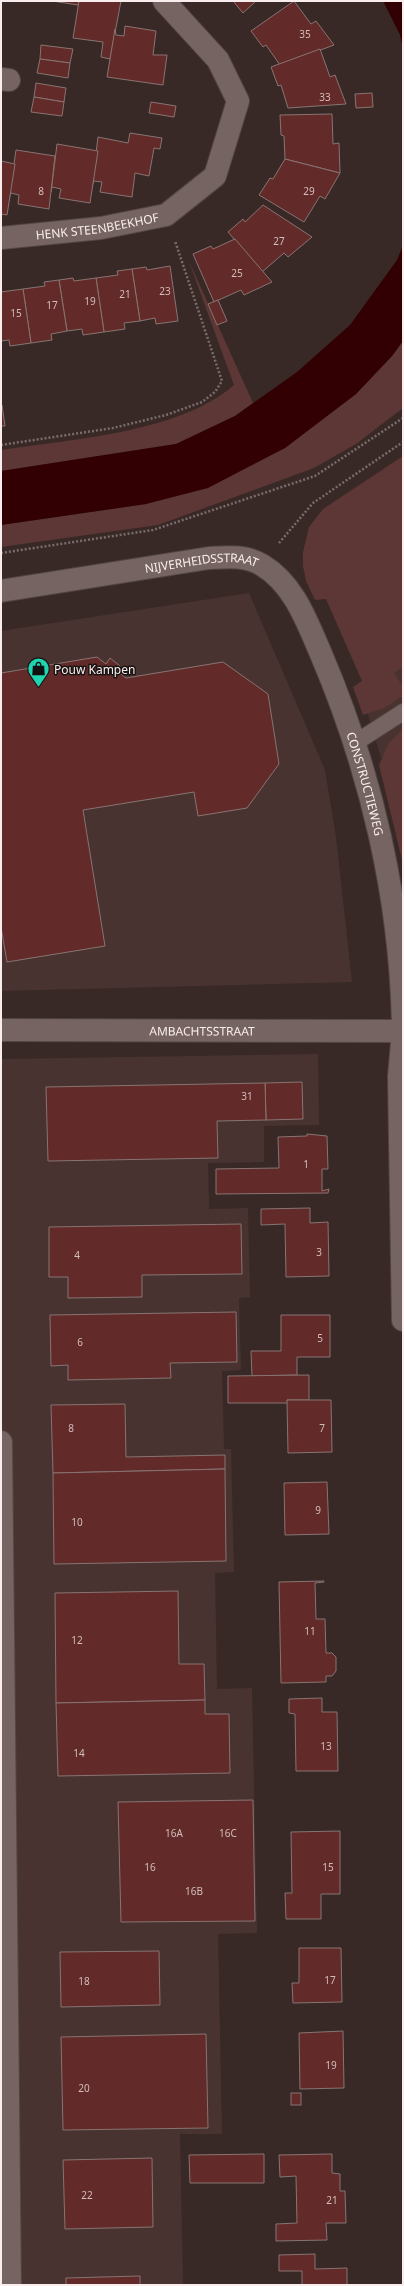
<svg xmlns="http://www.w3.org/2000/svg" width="404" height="2286" font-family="'Noto Sans',sans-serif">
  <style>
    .built { fill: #493331 }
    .green { fill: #5c3735 }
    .water { fill: #320003 }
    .building { fill: #622b29; stroke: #877472 }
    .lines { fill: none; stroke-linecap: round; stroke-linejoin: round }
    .lane-casing { stroke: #534645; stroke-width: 18 }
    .street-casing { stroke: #534645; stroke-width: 24 }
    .path { stroke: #7a6c6a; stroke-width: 2.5; stroke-dasharray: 2 2; stroke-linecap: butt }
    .lane { stroke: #766462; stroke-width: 16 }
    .street { stroke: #766462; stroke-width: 22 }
    .labels { text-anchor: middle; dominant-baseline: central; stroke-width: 3; stroke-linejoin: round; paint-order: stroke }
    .number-label { font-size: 10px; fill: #d3bdbc }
    .street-label { font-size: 12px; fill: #f9eeed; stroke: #1a1313 }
    .poi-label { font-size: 12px; fill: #f9eeed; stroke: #1a1313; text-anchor: start }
  </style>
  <rect width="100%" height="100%" fill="#382927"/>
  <g class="built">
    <polygon points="249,593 325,770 336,837 352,982 1,991 1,631"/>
    <polygon points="403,646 403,830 364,701"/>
    <polygon points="318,1054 319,1125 264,1126 264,1162 208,1163 209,1209 248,1208 250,1297 239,1298 241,1370 222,1371 224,1449 231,1449 234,1572 215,1573 217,1689 252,1688 257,1933 218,1934 222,2134 180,2134 183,2285 1,2285 1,1059"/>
  </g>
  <g class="green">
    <path d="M188,259L253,403L235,416L176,444L1,471V450C72,439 179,433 234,385Z"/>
    <polygon points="403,341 403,408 356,444 314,468 158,525 1,547 1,525 146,504 285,448 356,394 392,356"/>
    <polygon points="403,456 403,667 394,673 403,687 403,696 384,708 363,715 353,687 362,681 326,599 315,600 306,581 303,566 303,552 309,527 323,509"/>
    <polygon points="403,729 403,864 379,765 389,743"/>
  </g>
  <g class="water">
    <polygon points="383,1 403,1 403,49 400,35"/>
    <polygon points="403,245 403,341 392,356 356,394 285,448 208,488 146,504 1,525 1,471 176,444 235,416 297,372 350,325 397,260"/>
  </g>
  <g class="building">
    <polygon points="52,1 79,1 78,5"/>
    <polygon points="79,1 121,1 110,59 101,57 103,42 73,38"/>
    <polygon points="233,1 256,1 243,13"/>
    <polygon points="294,1 311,24 316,21 334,45 280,65 266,45 263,47 251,31"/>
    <polygon points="125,26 156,31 153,55 167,55 163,85 107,77 115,29 116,35 124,36"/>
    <polygon points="41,45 73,49 70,63 40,59"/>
    <polygon points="320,49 330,77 335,75 346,104 288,108 281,85 278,86 271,67"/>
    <polygon points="40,59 70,63 68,78 37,73"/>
    <polygon points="36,83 66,88 64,102 34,97"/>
    <polygon points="372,93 373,107 356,108 355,94"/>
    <polygon points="34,97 64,102 62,116 31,112"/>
    <polygon points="151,102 176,106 174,117 149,113"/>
    <polygon points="332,114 333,144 339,143 340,173 285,159 284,136 281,135 280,115"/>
    <polygon points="130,133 162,138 160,149 154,148 149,176 135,173 132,197 100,192 102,182 94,181 92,186 98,137 128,143"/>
    <polygon points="57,144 98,151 90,203 59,198 61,189 52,187 51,192"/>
    <polygon points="16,150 55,156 49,209 18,204 19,195 11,193 9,199"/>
    <polygon points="285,159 340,173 325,199 320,196 304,222 259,195 270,178 273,179"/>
    <polygon points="1,161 15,164 7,215 1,214"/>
    <polygon points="263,205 312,237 288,257 284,253 262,272 228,232 243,219 245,222"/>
    <polygon points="235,239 272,282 244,295 241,290 214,302 193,254 211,246 213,249"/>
    <polygon points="170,266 178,321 156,324 155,318 140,321 132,269 146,267 147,270"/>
    <polygon points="132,269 140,321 124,323 125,329 104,332 96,278 118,275 117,271"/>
    <polygon points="73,278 74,281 96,278 104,332 83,335 82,329 67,331 59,280"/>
    <polygon points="59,280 67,331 51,334 52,340 31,343 23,289 45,286 44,282"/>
    <polygon points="23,289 31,343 10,346 9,340 1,341 1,292"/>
    <polygon points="218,300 227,321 217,325 208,304"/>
    <polygon points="2,405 5,426 1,426 1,406"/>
    <polygon points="97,657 106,664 110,658 120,666 117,671 126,678 223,662 268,694 279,764 247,808 198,816 194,792 83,810 105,946 7,962 1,927 1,673"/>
    <polygon points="302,1082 303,1119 266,1120 265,1083"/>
    <polygon points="265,1083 266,1120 217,1121 218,1158 48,1161 46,1087"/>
    <polygon points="307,1134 327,1136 328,1169 322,1169 322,1191 329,1189 328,1193 216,1194 216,1169 279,1168 278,1137 307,1136"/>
    <polygon points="310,1208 310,1223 328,1222 329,1276 286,1277 285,1224 261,1225 261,1209"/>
    <polygon points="241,1224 242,1274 142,1275 142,1297 68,1298 68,1277 49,1277 49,1227"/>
    <polygon points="236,1312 237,1362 170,1363 171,1378 68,1380 68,1365 51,1366 50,1315"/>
    <polygon points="281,1315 330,1315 330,1357 297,1357 297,1375 252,1376 251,1351 281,1351"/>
    <polygon points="309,1375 309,1400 287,1400 288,1403 228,1403 228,1376"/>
    <polygon points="287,1400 331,1400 332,1452 288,1453"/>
    <polygon points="125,1404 126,1457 225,1455 225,1469 53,1473 51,1405"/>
    <polygon points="225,1469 226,1561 54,1564 53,1473"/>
    <polygon points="327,1482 329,1534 285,1535 284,1483"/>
    <polygon points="324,1581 324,1582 315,1583 316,1619 325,1619 326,1653 332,1653 336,1657 336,1671 332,1676 326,1676 326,1682 281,1683 279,1582"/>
    <polygon points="178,1591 179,1664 204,1664 205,1700 56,1703 55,1593"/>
    <polygon points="322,1698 322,1712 337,1712 338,1771 296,1771 295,1714 289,1713 289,1699"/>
    <polygon points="205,1700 205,1714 229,1714 230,1773 58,1776 56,1703"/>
    <polygon points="253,1800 255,1921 121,1922 118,1802"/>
    <polygon points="340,1831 340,1894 321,1894 321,1919 286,1919 285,1893 292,1893 291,1832"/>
    <polygon points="299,1948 341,1948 342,2002 293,2003 292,1983 299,1983"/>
    <polygon points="159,1951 160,2005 61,2007 60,1952"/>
    <polygon points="343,2031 344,2088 300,2089 299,2033"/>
    <polygon points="206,2034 208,2128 63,2130 61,2037"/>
    <rect x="291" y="2093" width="10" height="12"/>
    <polygon points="264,2154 264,2183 190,2183 189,2155"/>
    <polygon points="332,2154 332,2173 340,2174 340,2191 345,2191 346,2223 326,2223 327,2240 276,2241 276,2224 297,2223 296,2176 280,2177 279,2155"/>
    <polygon points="152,2158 153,2227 65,2229 63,2160"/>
    <polygon points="315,2254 315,2269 347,2268 347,2285 302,2285 302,2271 279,2271 279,2255"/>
    <polygon points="140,2276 140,2285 66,2285 66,2278"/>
  </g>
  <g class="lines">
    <defs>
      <polyline id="lane" points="355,743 403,712"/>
      <g id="street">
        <polyline points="1,79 9,80"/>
        <path id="s1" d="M1,238L101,228L166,215L215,176L238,101L218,60L164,1"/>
        <path id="s2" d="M1,591L209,558C227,557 246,555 262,565C294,584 307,622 321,654C371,771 401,899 403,1027"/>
        <path id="s3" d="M1,1030L403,1031"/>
        <polyline points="403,1031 399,1077 403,1320"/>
        <polyline points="1,1442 10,2285"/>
      </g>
    </defs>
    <use href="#lane" class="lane-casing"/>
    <use href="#street" class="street-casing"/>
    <g class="path">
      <polyline points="1,445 113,428 166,415 202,402 215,392 222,381 175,241"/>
      <polyline points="279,543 313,503 403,442"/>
      <polyline points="1,553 153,530 315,476 403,418"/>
    </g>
    <use href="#lane" class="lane"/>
    <use href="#street" class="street"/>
  </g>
  <defs>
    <symbol id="shop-pin" viewBox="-11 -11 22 30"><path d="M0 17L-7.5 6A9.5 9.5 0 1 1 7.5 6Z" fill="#1fd5b0" stroke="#1a1313"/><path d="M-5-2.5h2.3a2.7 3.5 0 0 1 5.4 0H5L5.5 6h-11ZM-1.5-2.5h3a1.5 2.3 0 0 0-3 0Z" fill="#111"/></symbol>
  </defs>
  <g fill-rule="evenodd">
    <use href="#shop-pin" x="26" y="656" width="25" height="34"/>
  </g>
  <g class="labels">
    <g class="number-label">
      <text x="305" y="34">35</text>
      <text x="325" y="97">33</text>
      <text x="41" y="191">8</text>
      <text x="309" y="191">29</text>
      <text x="279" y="241">27</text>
      <text x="237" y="273">25</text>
      <text x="165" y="291">23</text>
      <text x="125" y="294">21</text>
      <text x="90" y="301">19</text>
      <text x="52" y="305">17</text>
      <text x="16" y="313">15</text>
      <text x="247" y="1096">31</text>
      <text x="306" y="1164">1</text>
      <text x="319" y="1252">3</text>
      <text x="77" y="1255">4</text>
      <text x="320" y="1338">5</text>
      <text x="80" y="1342">6</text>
      <text x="71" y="1428">8</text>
      <text x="322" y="1428">7</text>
      <text x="318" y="1510">9</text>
      <text x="77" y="1522">10</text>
      <text x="310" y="1631">11</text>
      <text x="77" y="1640">12</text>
      <text x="326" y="1746">13</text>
      <text x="79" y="1753">14</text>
      <text x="174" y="1833">16A</text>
      <text x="228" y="1833">16C</text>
      <text x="150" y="1867">16</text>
      <text x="328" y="1867">15</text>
      <text x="194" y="1891">16B</text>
      <text x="330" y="1980">17</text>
      <text x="84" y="1981">18</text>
      <text x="331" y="2065">19</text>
      <text x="84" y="2088">20</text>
      <text x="87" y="2195">22</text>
      <text x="332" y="2200">21</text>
    </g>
    <g class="street-label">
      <text stroke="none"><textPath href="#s1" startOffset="97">HENK STEENBEEKHOF</textPath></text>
      <text stroke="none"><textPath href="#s2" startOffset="203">NIJVERHEIDSSTRAAT</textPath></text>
      <text stroke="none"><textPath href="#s2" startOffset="511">CONSTRUCTIEWEG</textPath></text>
      <text stroke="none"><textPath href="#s3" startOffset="201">AMBACHTSSTRAAT</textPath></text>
    </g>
    <g class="poi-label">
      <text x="54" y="669">Pouw Kampen</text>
    </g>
  </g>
  <rect width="404" height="2286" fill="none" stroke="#f9eeed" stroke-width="4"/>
</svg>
